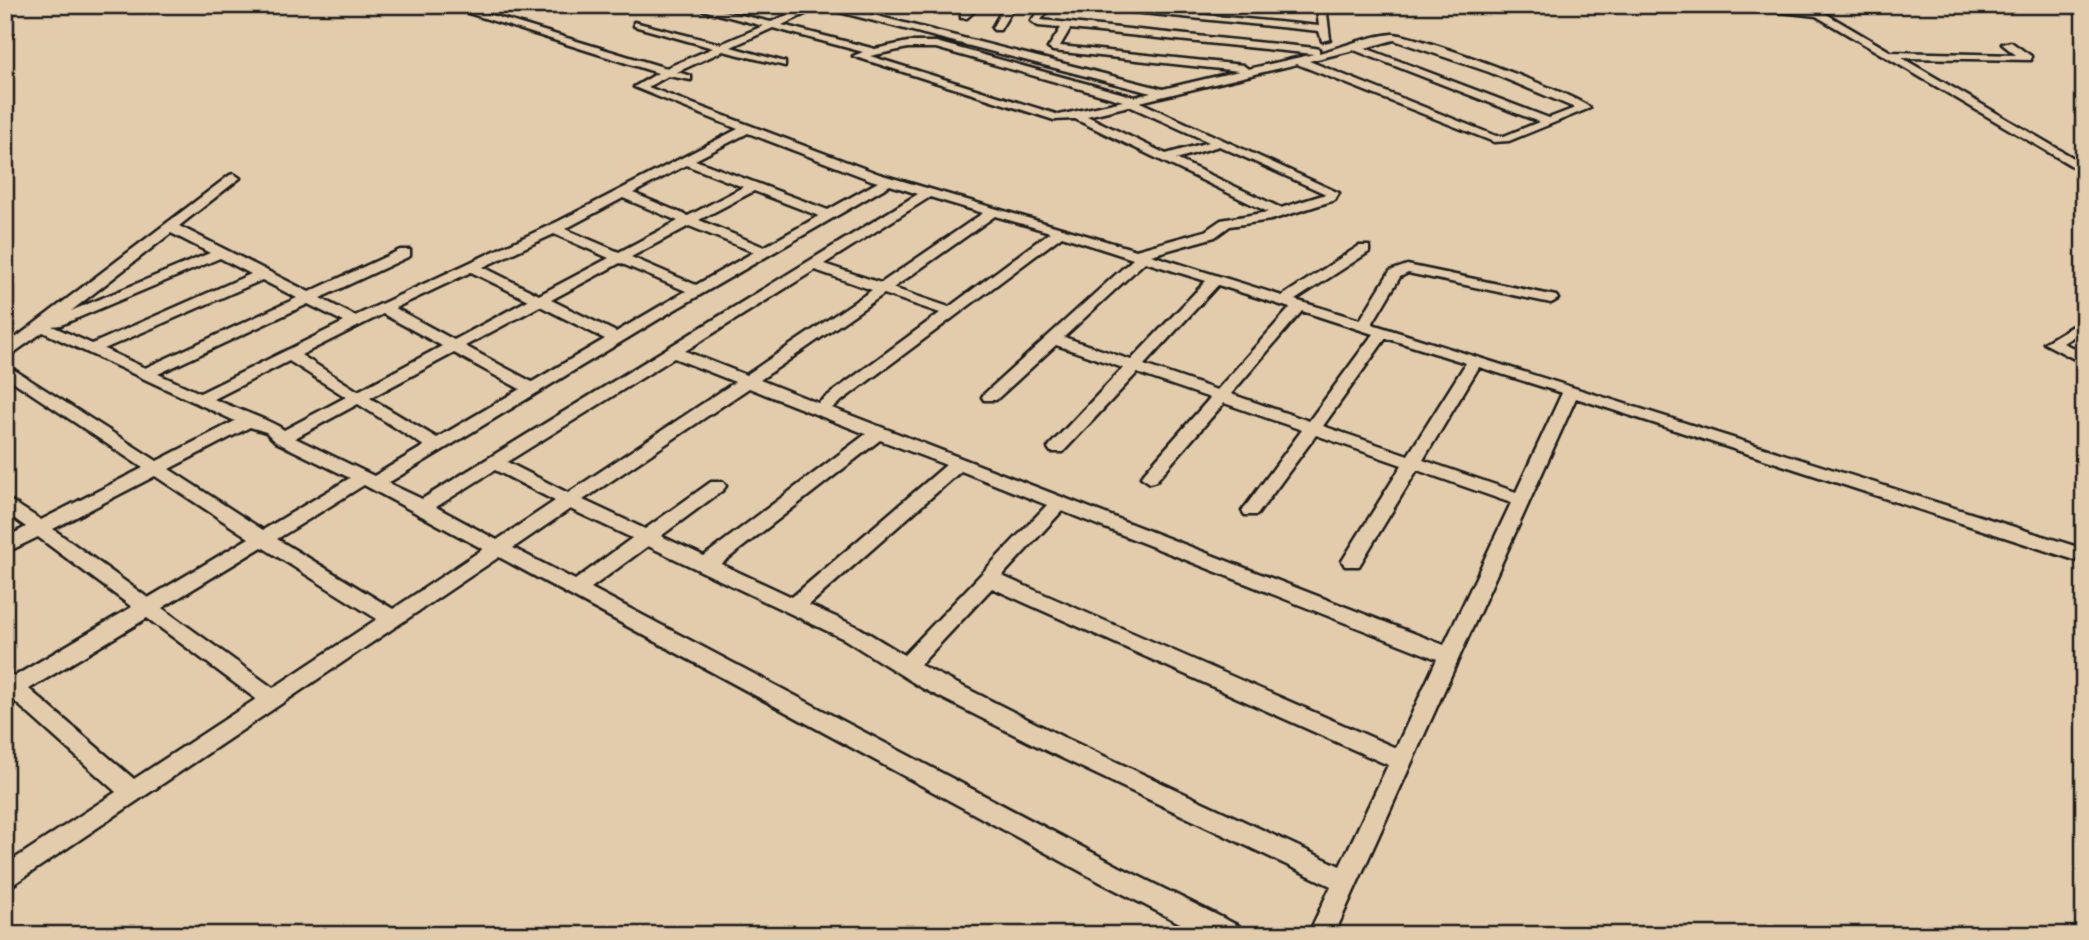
<svg xmlns="http://www.w3.org/2000/svg" width="2089" height="940" font-family="'Balsamiq Sans',sans-serif">
  <style>
    .lines { fill: none; stroke-linecap: round; stroke-linejoin: round }
    .street-casing { stroke: #1c1c1c; stroke-width: 5 }
    .street { fill: #e2ccab; fill-rule: evenodd }
  </style>
  <rect width="100%" height="100%" fill="#e2ccab"/>
  <filter id="ink" filterUnits="userSpaceOnUse"><feTurbulence type="fractalNoise" baseFrequency=".0143" numOctaves="2"/><feDisplacementMap in="SourceGraphic" scale="14" xChannelSelector="R" yChannelSelector="G"/><feConvolveMatrix kernelMatrix="1 2 1 2 8 2 1 2 1" color-interpolation-filters="sRGB"/></filter>
  <g filter="url(#ink)">
    <g class="lines">
      <defs>
        <g id="street">
          <path d="M443,5H458L666,68L713,48L634,26V22L721,44L763,26L703,10V6L771,22L810,5H834L1163,89L1239,71L1053,51L1048,48L1061,28L1038,26L1031,21L1043,5H1052L1041,20L1315,48L1319,49V53C1342,47 1369,36 1392,34C1413,33 1575,94 1590,108L1509,141L1494,142L1297,64L1140,102L1339,193L1335,200L1271,220L1230,226L1215,237L1151,255L1282,296L1359,246H1369V252L1295,300L1360,320L1390,271L1407,265L1556,296L1558,299L1551,303L1408,273L1400,277L1372,324L2084,549V563L1576,398L1334,935H1308L1331,886L1047,751L922,688L844,639L648,546L591,588L1120,867L1239,926L1243,935H1203L1102,883L499,557L5,890V865L116,792L12,699L5,702V672L15,676L132,607L38,537L5,553V538L26,527L5,512V497L41,520L143,468L5,376V364L157,461L235,421L43,332L5,359V346L230,175L234,174L240,178L179,226L309,292L400,250H410V256L320,298L355,316L559,221L738,129L634,87L658,73ZM820,7L1151,93L1135,97L936,42H908L875,49L782,25ZM773,28L863,52L853,56L1054,120L1075,119L1268,212L1221,220L1205,231L1136,250L879,174L648,87L668,76L691,80V76L677,72L723,51L785,66V62L731,47ZM1070,29L1314,54L1248,69L1243,65L1060,46ZM1394,40L1489,72L1575,108L1549,118L1365,48ZM908,48H936L1123,101L1059,115L870,56ZM1354,50L1539,122L1504,136H1496L1309,61ZM1129,106L1209,142L1166,154L1087,116ZM748,133L871,180L878,182L828,210L695,160ZM1219,146L1326,194L1281,208L1176,159ZM686,165L743,187L688,216L633,193ZM890,185L918,194L422,499L388,483L669,313ZM754,191L819,216L764,247L699,220ZM930,197L983,213L881,283L824,264ZM623,198L678,221L619,252L565,229ZM995,216L1050,232L949,307L893,288ZM689,226L754,252L696,285L631,257ZM171,233L210,253L71,311ZM554,234L609,258L539,295L483,267ZM1062,236L1133,259L984,394L982,397L984,400H996L1056,345L1123,368L1051,444L1048,448L1051,452H1063L1137,373L1210,398L1144,473L1141,477L1150,483L1156,481L1224,403L1302,430L1242,511L1245,515H1257L1316,435L1402,465L1342,561L1345,566H1359L1417,470L1511,503L1444,645L832,408ZM220,258L251,274L92,344L52,326L61,325ZM1145,262L1206,281L1131,360L1064,337ZM620,263L686,291L616,332L551,300ZM815,270L872,290L746,375L685,351ZM471,272L528,300L454,340L395,308ZM262,280L297,298L145,368L104,349ZM1218,285L1290,308L1217,390L1144,365ZM884,294L940,313L818,403L760,380ZM308,304L344,322L200,393L158,374ZM540,306L605,339L532,382L465,346ZM1302,311L1373,334L1309,421L1231,394ZM383,314L442,346L358,391L301,355ZM1386,338L1466,363L1408,455L1323,426ZM454,353L520,389L437,438L370,398ZM674,358L735,382L568,493L507,462ZM289,361L346,397L284,430C275,422 229,406 214,399ZM1479,367L1562,393L1516,492L1423,460ZM749,388L866,434L704,556L661,536L723,490L726,486L723,482H711L645,529L583,500ZM358,404L424,446L374,476L295,438ZM250,427L266,432L276,442L350,478L263,530L169,469ZM880,440L946,465L792,597L721,564ZM495,470L555,501L497,540L436,507ZM961,471L1047,505L904,655L858,627L809,605ZM155,476L249,538L148,598L53,529ZM364,485L483,549L393,609L277,539ZM570,509L632,538L575,580L513,548ZM1062,511L1437,659L1396,748L1002,576ZM262,547L377,619L273,688L162,608ZM992,588L1388,765L1340,866L1063,737L920,665ZM147,618L256,699L134,779L29,689Z"/>
          <polygon points="971,5 981,5 967,18 961,18 961,14"/>
          <polygon points="1005,5 1015,5 1000,30 994,30 992,28"/>
          <polygon points="1064,5 1101,5 1319,26 1317,10 1281,5 1326,5 1330,39 1322,41 1319,31"/>
          <polygon points="1722,5 1804,9 1800,5 1811,5 1891,52 2016,55 2002,44 2011,42 2031,56 2031,60 1902,58 2084,164 2084,173 1816,16"/>
          <polygon points="2084,319 2084,330 2063,343 2084,353 2084,364 2044,343"/>
        </g>
      </defs>
      <use href="#street" class="street-casing"/>
      <use href="#street" class="street"/>
    </g>
  </g>
  <rect width="2089" height="940" fill="none" stroke="#e2ccab" stroke-width="28"/>
  <rect x="14" y="14" width="2061" height="912" fill="none" stroke="#1c1c1c" stroke-width="2.5" filter="url(#ink)"/>
</svg>
